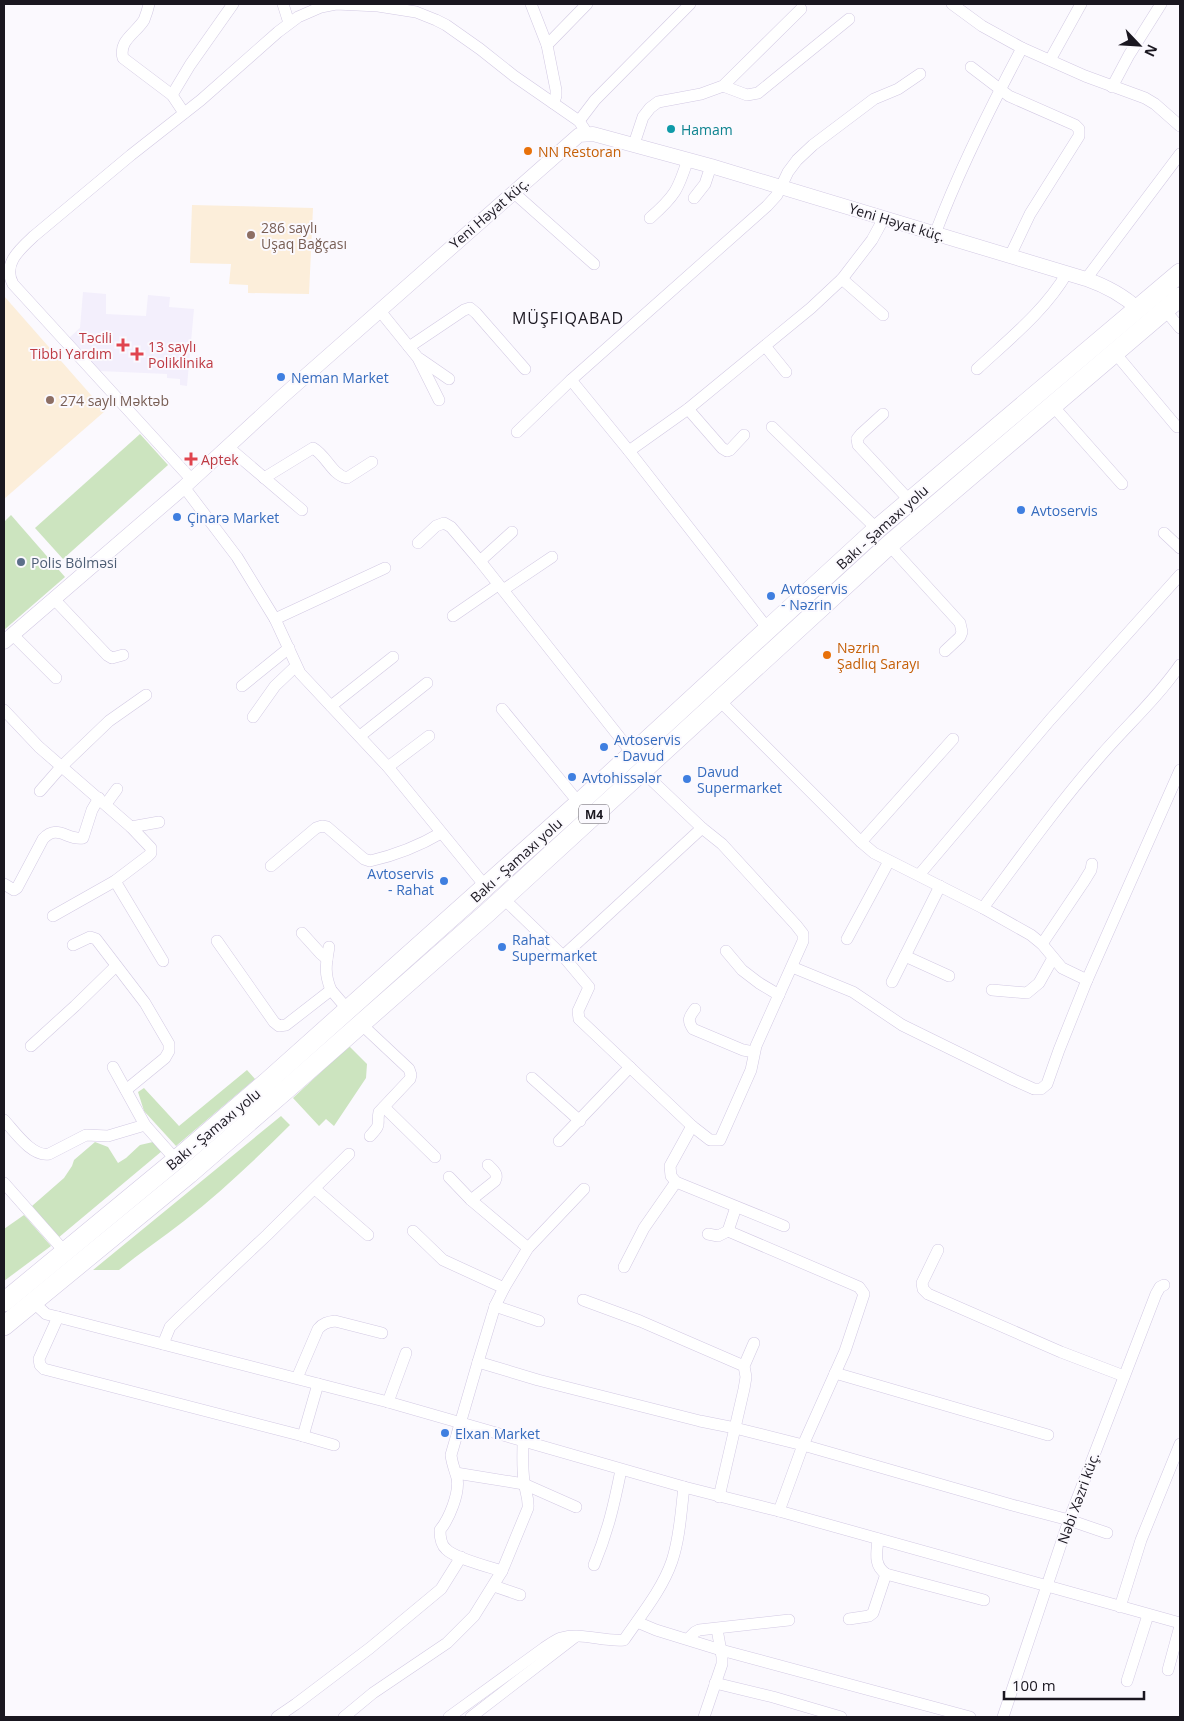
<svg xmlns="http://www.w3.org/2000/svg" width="1184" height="1721" font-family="'Open Sans',sans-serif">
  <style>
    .built { fill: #f3effc }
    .education { fill: #fceeda }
    .green { fill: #cce4bf }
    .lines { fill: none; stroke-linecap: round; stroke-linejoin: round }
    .minor-casing { stroke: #d2c9e3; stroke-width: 12 }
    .tertiary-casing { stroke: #d2c9e3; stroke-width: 15 }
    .trunk-casing { stroke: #d2c9e3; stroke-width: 20 }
    .minor { stroke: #fff; stroke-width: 11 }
    .tertiary { stroke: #fff; stroke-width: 14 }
    .trunk { stroke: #fff; stroke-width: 19 }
    .culture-dot { fill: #0f9aa8; stroke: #fbf9fe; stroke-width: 2 }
    .food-dot { fill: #e8710a; stroke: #fbf9fe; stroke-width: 2 }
    .education-dot { fill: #8d6e63; stroke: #fbf9fe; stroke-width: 2 }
    .health-dot { fill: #e0444e; stroke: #fbf9fe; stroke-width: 2 }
    .shop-dot { fill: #3f7fe0; stroke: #fbf9fe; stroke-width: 2 }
    .service-dot { fill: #5c6f8a; stroke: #fbf9fe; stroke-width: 2 }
    .labels { text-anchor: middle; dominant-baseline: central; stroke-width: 4; stroke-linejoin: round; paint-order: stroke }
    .shield { fill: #fbf9fe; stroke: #5e5b63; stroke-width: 1 }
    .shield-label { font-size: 12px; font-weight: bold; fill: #1a1720 }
    .culture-label { font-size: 14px; fill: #0d838f; stroke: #fbf9fe; text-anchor: start }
    .food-label { font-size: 14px; fill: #c56008; stroke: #fbf9fe; text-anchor: start }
    .street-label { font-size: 14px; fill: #1a1720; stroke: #fbf9fe }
    .education-label { font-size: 14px; fill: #785e54; stroke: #fbf9fe; text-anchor: start }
    .health-label { font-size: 14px; fill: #be3a42; stroke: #fbf9fe; text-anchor: start }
    .shop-label { font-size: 14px; fill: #366cbe; stroke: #fbf9fe; text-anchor: start }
    .service-label { font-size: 14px; fill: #4e5e75; stroke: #fbf9fe; text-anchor: start }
    .quarter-label { font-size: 16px; letter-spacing: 1px; fill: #1a1720; stroke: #fbf9fe }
  </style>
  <rect width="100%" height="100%" fill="#fbf9fe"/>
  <polygon class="built" points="83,292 106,294 106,314 146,316 148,295 170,297 169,307 194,309 187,386 180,385 180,379 167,378 167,374 99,371 69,338 80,328"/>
  <g class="education">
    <polygon points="192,205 313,208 309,294 248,293 248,285 229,284 231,264 190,263"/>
    <polygon points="4,296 105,411 4,499"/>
  </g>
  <g class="green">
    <polygon points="140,434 168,465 63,559 35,528"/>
    <polygon points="11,515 65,577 4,630 4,522"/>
    <polygon points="349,1046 367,1064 366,1078 334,1126 326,1119 319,1126 293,1098"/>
    <polygon points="247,1070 255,1079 176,1146 144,1111 138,1092 144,1088 179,1126"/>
    <path d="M281,1116L290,1125C257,1158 221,1192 184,1221C162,1238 140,1253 119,1270H93Z"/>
    <polygon points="95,1142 108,1147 118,1163 126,1158 140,1145 153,1142 162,1151 58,1238 32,1206 64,1178 72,1166 74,1160"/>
    <polygon points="24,1215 51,1246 4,1281 4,1229"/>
  </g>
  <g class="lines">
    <defs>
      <g id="minor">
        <path d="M149,4C148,9 146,15 144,20C136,33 118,41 123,58L172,95L184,113"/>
        <polyline points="283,4 289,23"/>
        <polyline points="531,4 547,45 556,90 556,96 553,103"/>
        <polyline points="952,4 982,26 1022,48 1085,76 1145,98 1155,104 1180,126"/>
        <polyline points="547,45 587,4"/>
        <polyline points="1050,60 1081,4"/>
        <polyline points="971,67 1009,96 1075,125 1079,129 1079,136 1030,214 1010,256"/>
        <polyline points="723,86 747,95 758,93 849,19"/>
        <polyline points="1112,87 1129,55 1161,4"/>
        <polyline points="172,95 190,65 233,4"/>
        <polyline points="579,121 595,100 690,4"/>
        <polyline points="634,144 643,117 650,108 658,102 701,94 723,86 801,9"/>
        <polyline points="513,192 594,264"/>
        <polyline points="694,198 705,184 711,166"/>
        <path d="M650,218C675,196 678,190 688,159"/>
        <path d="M935,234C959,170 990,108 1022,48"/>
        <polyline points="842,279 883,315"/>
        <polyline points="1086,279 1180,154"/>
        <polyline points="1165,310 1180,328"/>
        <polyline points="380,311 418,358 439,400"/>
        <polyline points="765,346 786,372"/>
        <polyline points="409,347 464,310 470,308 476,313 525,369"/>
        <polyline points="1115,353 1177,427"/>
        <polyline points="420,359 449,379"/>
        <path d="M977,369C1008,340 1045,311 1067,273"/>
        <polyline points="571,380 629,451 768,629"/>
        <polyline points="1052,405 1122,484"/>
        <polyline points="688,409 722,448 727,451 730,450 744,435"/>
        <polyline points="883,414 861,434 857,439 858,445 910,501"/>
        <polyline points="772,427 877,529"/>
        <polyline points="517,432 571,380 767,206 777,195 788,172 797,160 813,145 874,99 898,89 920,74"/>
        <polyline points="228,447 302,510"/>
        <polyline points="629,451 688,409 811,308 842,279 872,240 884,218"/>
        <path d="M264,478L313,448C327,456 331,474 347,478L372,462"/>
        <path d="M192,480L13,284C2,264 20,249 34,236L131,155L201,100L278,32L298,17L321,7L336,4L378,6L416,12L436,20L446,25L480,49L514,76L579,121L587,133"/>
        <polyline points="184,487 237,557 275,619 300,673 388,767 486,887"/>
        <polyline points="1164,533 1180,548"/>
        <polyline points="418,543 436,526 444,523 451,527 480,561 632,753"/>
        <polyline points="889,545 960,623 962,632 960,637 945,651"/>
        <polyline points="480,561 512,532"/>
        <polyline points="503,590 552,557"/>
        <polyline points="54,599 107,655 112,658 123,655"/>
        <polyline points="453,616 498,585"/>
        <polyline points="275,619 385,568"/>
        <polyline points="13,635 56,678"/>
        <polyline points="242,686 289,648"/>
        <polyline points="719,700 861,842 874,853 983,908 1031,935 1042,944 1062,968 1087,980"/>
        <polyline points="331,706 393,657"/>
        <polyline points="502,709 579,803"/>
        <polyline points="4,710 39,747 131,827 159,822"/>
        <polyline points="253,717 275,686 296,666"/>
        <polyline points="360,736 427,683"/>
        <polyline points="388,767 429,736"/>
        <polyline points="40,791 61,767 109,721 146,695"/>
        <polyline points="106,804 117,789"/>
        <polyline points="861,842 953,739"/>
        <path d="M271,866L316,828L322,826L327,827L364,859L370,861C396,855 419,846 441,833"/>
        <polyline points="919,875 1050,720 1180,575"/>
        <polyline points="115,881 163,961"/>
        <path d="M4,884L14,890L17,888L43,839C58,823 67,841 83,838L92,810L99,798"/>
        <polyline points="503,898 563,956 589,987 578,1011 579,1019 692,1126 710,1140 720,1140 751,1070 756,1046 803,941 803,934 796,925 722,844 702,828 642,771"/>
        <path d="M983,908C1020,858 1056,807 1097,760C1124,728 1156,700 1180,665"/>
        <polyline points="53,916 115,881 148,856 151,853 151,848 131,827"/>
        <polyline points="302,933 321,954 327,959"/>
        <polyline points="847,939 889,861"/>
        <polyline points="217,941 274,1022 279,1026 286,1025 331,990 349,1011"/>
        <polyline points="1042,944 1083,883 1091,870 1092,864"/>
        <polyline points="73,945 90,937 96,939 145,1003 169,1044 169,1051 165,1058 126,1090"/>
        <path d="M329,947C326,964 324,973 331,990"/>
        <polyline points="726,951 742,970 759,983 779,995"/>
        <polyline points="563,956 702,828"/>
        <polyline points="905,956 949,976"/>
        <polyline points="792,967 853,992 902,1025 1014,1080 1034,1089 1041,1089 1047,1084 1059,1050 1087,980 1180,770"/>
        <polyline points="892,982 940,886"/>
        <polyline points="992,990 1027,993 1039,983 1053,958"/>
        <path d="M695,1009C689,1017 687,1020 693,1029L743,1050L754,1052"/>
        <path d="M361,1024L409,1069L411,1075L410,1079L379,1112C376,1126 383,1122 370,1136"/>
        <polyline points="31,1046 75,1006 116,966"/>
        <polyline points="113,1067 145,1125 176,1160"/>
        <polyline points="532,1078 580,1121"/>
        <polyline points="384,1107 435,1157"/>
        <path d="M4,1120C15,1132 32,1157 49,1154L86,1135L108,1136L145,1125"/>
        <polyline points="692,1126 670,1166 671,1176 676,1182 784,1226"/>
        <polyline points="559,1141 630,1067"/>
        <polyline points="449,1177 471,1200 528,1248"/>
        <polyline points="4,1183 65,1252"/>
        <polyline points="315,1189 368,1235"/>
        <path d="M471,1200L495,1181C499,1174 493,1170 488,1165"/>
        <polyline points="736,1207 728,1231 859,1287 864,1294 845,1351 803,1445 779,1511"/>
        <polyline points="413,1231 443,1260 504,1288"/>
        <polyline points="708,1234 718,1236 728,1231"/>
        <polyline points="938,1250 922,1283 923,1289 928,1294 1061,1352 1124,1376"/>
        <polyline points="624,1267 644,1228 676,1182"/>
        <polyline points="583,1300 640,1321 744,1366"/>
        <polyline points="33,1302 46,1314 58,1317 388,1402 684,1487 779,1511 1180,1623"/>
        <polyline points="495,1306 539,1321"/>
        <polyline points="58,1317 39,1359 40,1365 44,1369 303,1436 334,1445"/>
        <polyline points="163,1344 170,1327 180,1317 267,1235 349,1154"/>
        <polyline points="478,1362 538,1380 700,1421 735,1428 803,1445 1012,1505 1069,1520 1107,1533"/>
        <polyline points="835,1373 1048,1435"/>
        <path d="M297,1378L318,1329C323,1323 328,1322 335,1321L382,1333"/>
        <polyline points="388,1402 406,1353"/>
        <polyline points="303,1436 318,1384"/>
        <polyline points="456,1473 524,1484 576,1507"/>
        <polyline points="719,1497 744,1389 746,1377 744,1366 754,1343"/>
        <path d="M878,1539C877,1552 873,1565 886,1574L984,1600"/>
        <path d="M594,1565C608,1531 614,1505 621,1470"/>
        <path d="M502,1571C489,1567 454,1558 446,1549C441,1545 440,1536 440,1530C449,1519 460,1493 457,1478C455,1470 452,1464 451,1455L478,1362L495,1306L504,1288L528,1248L584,1189"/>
        <polyline points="494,1586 520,1595"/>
        <polyline points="1120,1607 1141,1540 1180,1444"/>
        <polyline points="849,1619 869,1616 873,1613 886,1574"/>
        <polyline points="637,1622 656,1630 721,1650 970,1717"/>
        <polyline points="688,1639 695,1632 699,1630 789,1620"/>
        <polyline points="1168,1670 1180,1626"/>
        <polyline points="1127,1681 1148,1615"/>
        <polyline points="715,1683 773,1697 841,1717"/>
        <polyline points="277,1717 296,1704 370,1648 441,1589 461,1557"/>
        <path d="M344,1717L373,1693L447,1643L474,1616L502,1571L528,1508C529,1498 525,1491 524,1481C522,1467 523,1454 523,1441"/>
        <path d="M449,1717L544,1648C549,1645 555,1640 561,1638C582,1632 603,1642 624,1640C641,1615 662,1590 672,1561C680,1537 681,1511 684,1487"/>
        <polyline points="471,1717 575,1637"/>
        <polyline points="704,1717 722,1664 722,1657 717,1629"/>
        <polyline points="1003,1717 1069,1520 1156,1294 1160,1287 1164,1285"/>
      </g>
      <path id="tertiary" d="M4,642L184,487L284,395L579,135L593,134L711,166L1086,279C1106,286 1122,294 1138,309"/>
      <g id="trunk">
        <polyline points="4,1302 176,1160 268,1081 579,803 877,529 1180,273"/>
        <polyline points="4,1326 189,1174 288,1088 487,913 889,545 1180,297"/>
      </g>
    </defs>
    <use href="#minor" class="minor-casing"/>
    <use href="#tertiary" class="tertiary-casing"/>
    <use href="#trunk" class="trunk-casing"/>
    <use href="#minor" class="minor"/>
    <use href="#tertiary" class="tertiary"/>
    <use href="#trunk" class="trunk"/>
  </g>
  <circle class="culture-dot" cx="671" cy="129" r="5"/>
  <g class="food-dot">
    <circle cx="528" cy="151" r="5"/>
    <circle cx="827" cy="655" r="5"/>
  </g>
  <g class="education-dot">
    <circle cx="251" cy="235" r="5"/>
    <circle cx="50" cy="400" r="5"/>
  </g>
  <g class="health-dot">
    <path d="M120.5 337.5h5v5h5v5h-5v5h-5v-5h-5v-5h5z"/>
    <path d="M134.5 346.5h5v5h5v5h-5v5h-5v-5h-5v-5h5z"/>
    <path d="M188.5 451.5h5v5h5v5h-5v5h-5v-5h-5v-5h5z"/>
  </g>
  <g class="shop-dot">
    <circle cx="281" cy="377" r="5"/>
    <circle cx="1021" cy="510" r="5"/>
    <circle cx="177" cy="517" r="5"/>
    <circle cx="771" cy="596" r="5"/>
    <circle cx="604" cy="747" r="5"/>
    <circle cx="572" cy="777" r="5"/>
    <circle cx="687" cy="779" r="5"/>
    <circle cx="444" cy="881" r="5"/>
    <circle cx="502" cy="947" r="5"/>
    <circle cx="445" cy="1433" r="5"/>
  </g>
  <circle class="service-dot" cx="21" cy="562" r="5"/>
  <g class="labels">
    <rect class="shield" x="579" y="804.5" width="30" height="19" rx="4"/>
    <g class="shield-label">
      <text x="594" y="814">M4</text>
    </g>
    <g class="culture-label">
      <text x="681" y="129">Hamam</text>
    </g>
    <g class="food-label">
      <text x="538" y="151">NN Restoran</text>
      <text x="837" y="647">Nəzrin<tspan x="837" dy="16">Şadlıq Sarayı</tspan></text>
    </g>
    <g class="street-label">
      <text transform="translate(489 213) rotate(-41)">Yeni Həyat küç.</text>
      <text transform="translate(897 222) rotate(17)">Yeni Həyat küç.</text>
      <text transform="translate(882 527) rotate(-42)">Bakı - Şamaxı yolu</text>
      <text transform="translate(516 860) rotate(-42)">Bakı - Şamaxı yolu</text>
      <text transform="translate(213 1129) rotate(-40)">Bakı - Şamaxı yolu</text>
      <text transform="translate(1078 1498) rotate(-70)">Nəbi Xəzri küç.</text>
    </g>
    <g class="education-label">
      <text x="261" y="227">286 saylı<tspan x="261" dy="16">Uşaq Bağçası</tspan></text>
      <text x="60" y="400">274 saylı Məktəb</text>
    </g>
    <g class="health-label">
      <text x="112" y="337" text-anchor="end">Təcili<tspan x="112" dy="16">Tibbi Yardım</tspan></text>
      <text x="148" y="346">13 saylı<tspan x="148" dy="16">Poliklinika</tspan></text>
      <text x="201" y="459">Aptek</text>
    </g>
    <g class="shop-label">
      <text x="291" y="377">Neman Market</text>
      <text x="1031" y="510">Avtoservis</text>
      <text x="187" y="517">Çinarə Market</text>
      <text x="781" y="588">Avtoservis<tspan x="781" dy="16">- Nəzrin</tspan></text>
      <text x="614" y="739">Avtoservis<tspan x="614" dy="16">- Davud</tspan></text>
      <text x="697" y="771">Davud<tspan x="697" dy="16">Supermarket</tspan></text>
      <text x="582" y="777">Avtohissələr</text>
      <text x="434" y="873" text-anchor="end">Avtoservis<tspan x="434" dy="16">- Rahat</tspan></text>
      <text x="512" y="939">Rahat<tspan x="512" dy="16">Supermarket</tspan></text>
      <text x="455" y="1433">Elxan Market</text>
    </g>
    <g class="service-label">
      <text x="31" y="562">Polis Bölməsi</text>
    </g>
    <g class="quarter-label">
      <text x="568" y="318">MÜŞFIQABAD</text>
    </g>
  </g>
  <rect width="1184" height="1721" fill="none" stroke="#1a1720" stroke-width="10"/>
  <g transform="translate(1139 45) rotate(115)" stroke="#fbf9fe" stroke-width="4" paint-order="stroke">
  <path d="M0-4L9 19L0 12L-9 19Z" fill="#1a1720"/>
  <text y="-8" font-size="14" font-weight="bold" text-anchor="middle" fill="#1a1720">N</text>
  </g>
  <path d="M1004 1691v8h140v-8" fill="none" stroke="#1a1720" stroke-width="2.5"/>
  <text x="1012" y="1691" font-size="15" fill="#1a1720" stroke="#fbf9fe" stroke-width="4" paint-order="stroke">100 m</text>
</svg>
